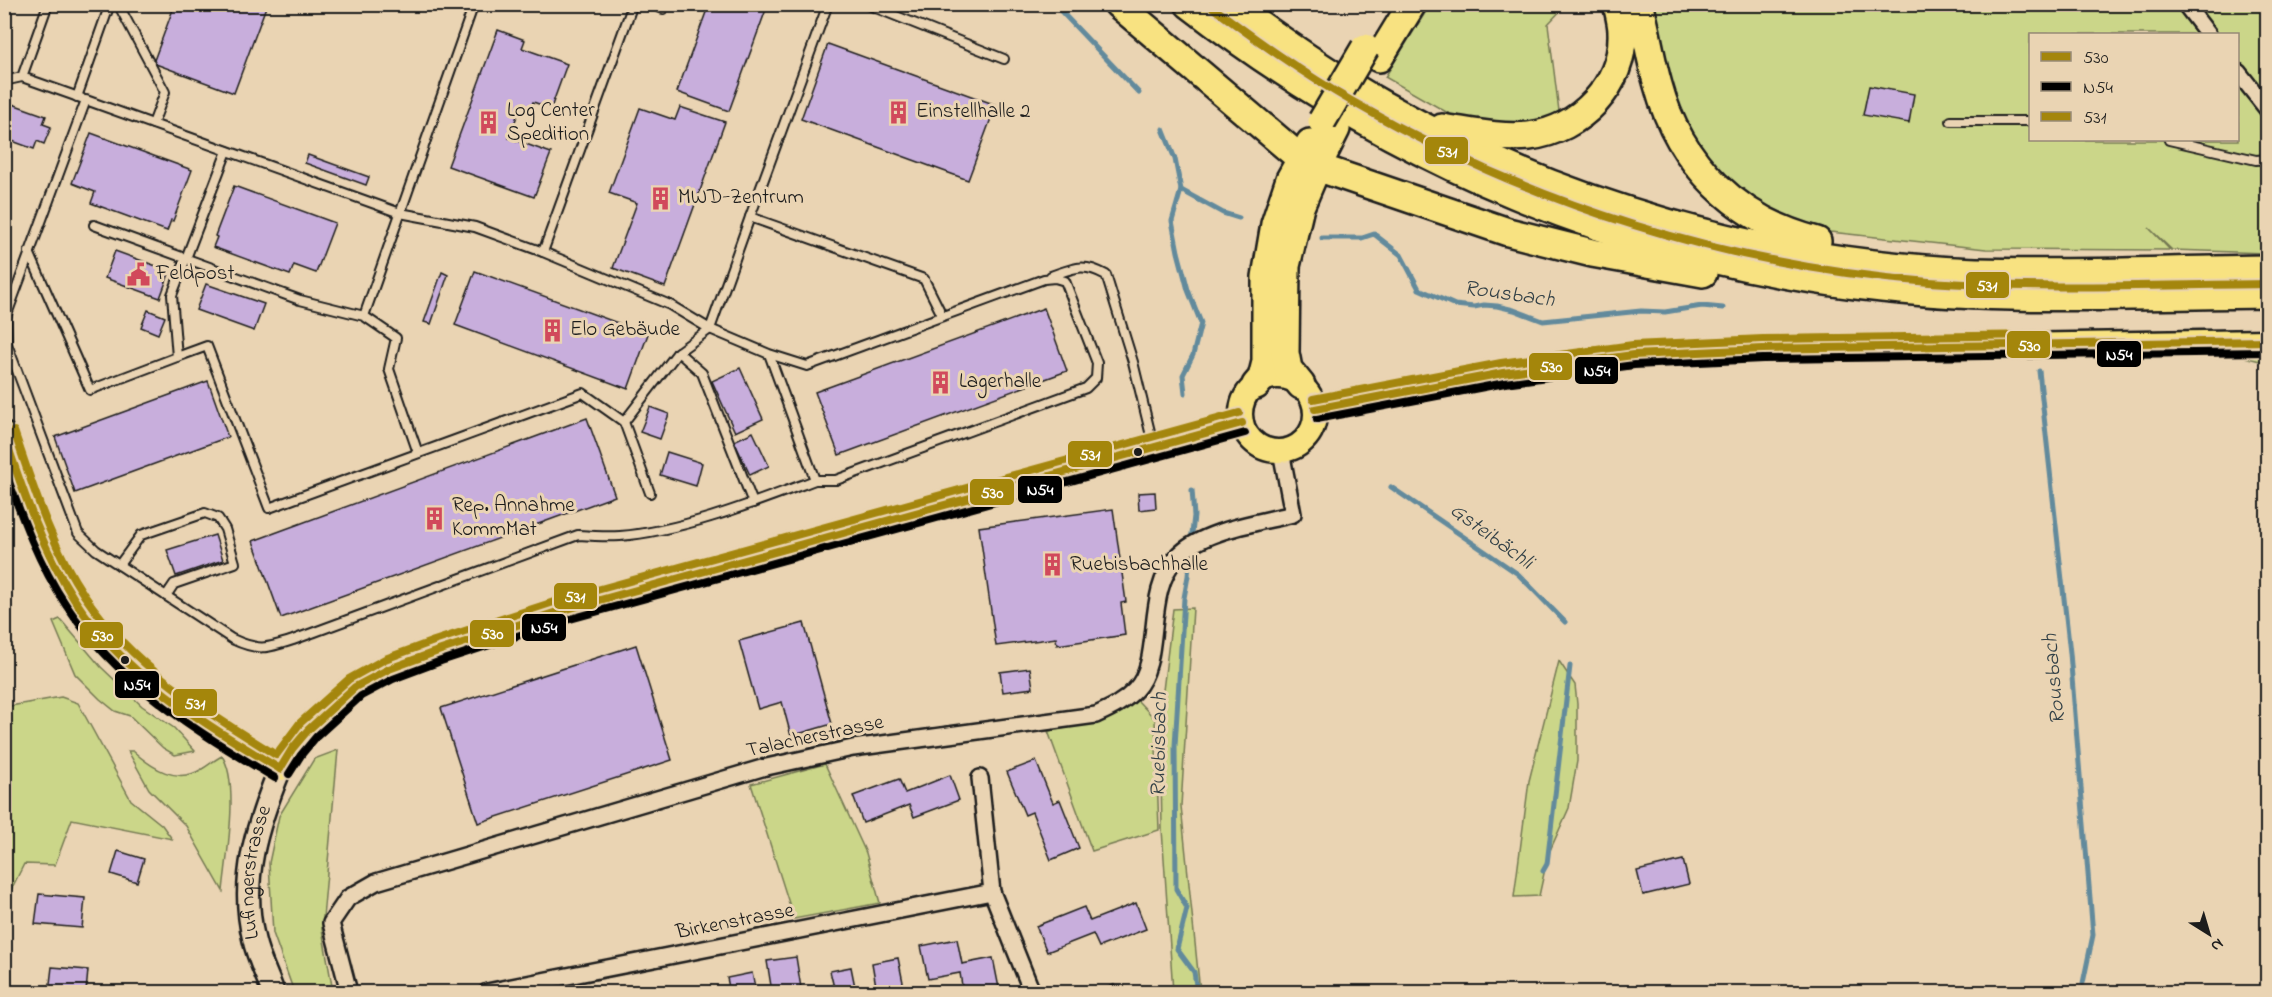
<svg xmlns="http://www.w3.org/2000/svg" width="2272" height="997" font-family="'Indie Flower',sans-serif">
  <style>
    .green { fill: #cbd689; stroke: #747952; stroke-width: 1.5; fill-rule: evenodd }
    .lines { fill: none; stroke-linecap: round; stroke-linejoin: round }
    .stream { stroke: #628a9c; stroke-width: 5 }
    .building { fill: #c8aedc; stroke: #1c1c1c; stroke-width: 1.5 }
    .lane-casing { stroke: #1c1c1c; stroke-width: 12 }
    .street-casing { stroke: #1c1c1c; stroke-width: 20 }
    .secondary-casing { stroke: #1c1c1c; stroke-width: 26 }
    .primary-casing { stroke: #1c1c1c; stroke-width: 27 }
    .highway-casing { stroke: #1c1c1c; stroke-width: 32 }
    .lane { stroke: #ead4b3; stroke-width: 8 }
    .street { stroke: #ead4b3; stroke-width: 15 }
    .secondary { stroke: #ead4b3; stroke-width: 21 }
    .primary { stroke: #f8e281; stroke-width: 22 }
    .highway { stroke: #f8e281; stroke-width: 27 }
    .highway-bridge-casing { stroke: #1c1c1c; stroke-width: 32; stroke-linecap: butt }
    .highway-bridge { stroke: #f8e281; stroke-width: 27 }
    .bus-1-casing { stroke: #ead4b3; stroke-width: 12 }
    .bus-2-casing { stroke: #ead4b3; stroke-width: 12 }
    .bus-3-casing { stroke: #ead4b3; stroke-width: 12 }
    .bus-1 { stroke: #a4860b; stroke-width: 8 }
    .bus-2 { stroke: #000; stroke-width: 8 }
    .bus-3 { stroke: #a4860b; stroke-width: 8 }
    .bus-dot { fill: #1c1c1c; stroke: #ead4b3; stroke-width: 2 }
    .labels { text-anchor: middle; dominant-baseline: central; stroke-width: 6; stroke-linejoin: round; paint-order: stroke }
    .poi-label { font-size: 21px; fill: #1c1c1c; stroke: #ead4b3; text-anchor: start }
    .street-label { font-size: 21px; fill: #1c1c1c; stroke: #ead4b3 }
    .water-label { font-size: 22px; font-style: italic; fill: #334147; stroke: #ead4b3 }
    .line-badge { stroke: #ead4b3; stroke-width: 2 }
    .badge-label { font-size: 16px; text-anchor: middle; font-weight: bold; fill: #fff }
  </style>
  <rect width="100%" height="100%" fill="#ead4b3"/>
  <filter id="ink" filterUnits="userSpaceOnUse"><feTurbulence type="fractalNoise" baseFrequency=".0167" numOctaves="2"/><feDisplacementMap in="SourceGraphic" scale="12" xChannelSelector="R" yChannelSelector="G"/><feConvolveMatrix kernelMatrix="1 2 1 2 8 2 1 2 1" color-interpolation-filters="sRGB"/></filter>
  <g filter="url(#ink)">
    <g class="green">
      <polygon points="1430,5 1566,5 1548,24 1560,119 1496,128 1455,117 1385,77"/>
      <path d="M1647,5H2267V253L2172,250L2149,228L2170,250L1986,249L1830,232L1794,225L1718,179L1677,115ZM2030,34H2238V140H2030Z"/>
      <polygon points="2267,350 2268,363 2240,356 2071,358 2071,353"/>
      <polygon points="1193,608 1181,806 1200,992 1173,992 1162,829 1160,715 1173,609"/>
      <polygon points="60,619 101,667 142,706 174,728 195,751 175,755 163,748 130,716 115,711 100,699 75,674 53,622"/>
      <polygon points="1559,661 1575,685 1577,704 1577,761 1569,808 1548,855 1539,896 1514,897 1529,781"/>
      <polygon points="61,697 78,703 131,800 162,825 172,839 72,819 55,865 24,864 5,902 5,707"/>
      <path d="M1137,700L1155,719L1159,830L1092,851L1048,731C1083,725 1109,723 1137,700Z"/>
      <polygon points="338,750 322,929 332,986 313,992 294,992 273,933 269,863 279,816 314,759"/>
      <path d="M128,751H133C152,768 177,785 202,769C209,765 214,760 222,756C240,782 226,859 223,891L186,826L149,789Z"/>
      <polygon points="825,764 866,853 880,903 794,919 751,784"/>
    </g>
    <g class="lines">
      <g class="stream">
        <polyline points="1054,4 1139,93"/>
        <polyline points="1163,129 1175,159 1181,190 1172,221 1178,252 1188,290 1201,323 1193,355 1183,375 1185,393"/>
        <polyline points="1181,190 1223,213 1239,218"/>
        <polyline points="1322,238 1362,238 1374,234 1401,255 1419,289 1455,305 1474,307 1484,305 1497,306 1514,310 1543,321 1641,311 1665,312 1702,306 1723,308"/>
        <polyline points="2039,371 2070,653 2093,935 2083,983"/>
        <polyline points="1391,487 1518,574 1565,622"/>
        <polyline points="1191,542 1194,516 1192,490"/>
        <polyline points="1190,552 1188,576 1184,598 1175,746 1176,889 1187,908 1177,949 1194,972 1197,992"/>
        <polyline points="1543,871 1547,864 1570,666"/>
      </g>
    </g>
    <g class="building">
      <polygon points="175,4 267,4 234,93 153,63"/>
      <polygon points="709,4 768,4 729,111 677,92"/>
      <polygon points="498,30 525,40 522,48 567,64 551,108 533,102 531,108 521,105 509,138 551,153 534,197 448,166"/>
      <polygon points="828,44 996,105 968,180 801,119"/>
      <polygon points="1869,86 1914,94 1909,123 1863,115"/>
      <polygon points="4,101 46,116 43,124 51,127 44,144 37,141 34,149 4,138"/>
      <polygon points="680,107 725,122 665,287 613,268 637,203 609,193 640,108 675,120"/>
      <polygon points="91,133 192,170 173,221 171,220 167,231 91,203 95,192 72,183"/>
      <polygon points="308,155 369,177 366,185 305,163"/>
      <polygon points="234,186 335,223 316,273 294,265 290,275 213,247 217,237 215,236"/>
      <polygon points="115,251 170,271 160,298 105,278"/>
      <polygon points="475,271 648,334 628,389 455,325"/>
      <polygon points="442,272 448,275 431,324 424,322"/>
      <polygon points="206,284 264,304 254,331 196,310"/>
      <polygon points="1044,308 1067,371 839,455 815,392"/>
      <polygon points="148,310 165,317 158,334 141,327"/>
      <polygon points="740,368 763,419 735,432 712,381"/>
      <polygon points="208,381 228,437 75,493 55,437"/>
      <polygon points="650,407 669,414 660,439 640,432"/>
      <polygon points="587,418 615,496 281,618 253,541"/>
      <polygon points="753,432 769,466 750,475 734,441"/>
      <polygon points="667,452 702,463 696,486 660,475"/>
      <polygon points="1155,492 1156,508 1139,510 1138,493"/>
      <polygon points="1113,509 1126,602 1121,603 1125,635 1057,645 1056,638 996,646 979,527"/>
      <polygon points="215,535 223,560 176,576 167,550"/>
      <polygon points="804,623 832,724 791,736 782,702 758,709 739,641"/>
      <polygon points="636,645 672,760 478,823 441,708"/>
      <polygon points="1030,668 1033,688 1003,692 1000,672"/>
      <polygon points="1036,761 1053,803 1060,800 1079,848 1051,860 1032,812 1025,815 1007,772"/>
      <polygon points="950,775 959,800 914,817 909,805 863,823 853,796 899,779 905,793"/>
      <polygon points="118,851 144,859 137,882 111,874"/>
      <polygon points="1683,860 1689,884 1643,895 1637,871"/>
      <polygon points="39,894 85,898 82,928 35,924"/>
      <polygon points="1136,903 1146,929 1099,947 1093,934 1047,952 1036,926 1084,907 1090,921"/>
      <polygon points="957,939 962,964 993,958 999,988 963,992 960,973 928,979 921,946"/>
      <polygon points="796,957 801,988 772,992 767,961"/>
      <polygon points="898,958 905,992 877,992 872,963"/>
      <polygon points="52,967 88,970 86,992 49,992"/>
      <polygon points="851,967 856,992 835,992 830,971"/>
      <polygon points="752,973 756,992 730,992 727,978"/>
      <polygon points="1114,985 1117,992 1095,992"/>
    </g>
    <g class="lines">
      <defs>
        <g id="lane">
          <polyline points="118,4 165,92 153,124"/>
          <polyline points="650,4 663,9 664,4"/>
          <polyline points="828,4 750,217 924,279 942,315"/>
          <polyline points="866,4 1004,59"/>
          <polyline points="22,77 48,4"/>
          <polyline points="4,81 22,77 81,98"/>
          <polyline points="77,97 110,4"/>
          <polyline points="1951,121 2030,121"/>
          <polyline points="2169,140 2256,160 2268,159"/>
          <polyline points="227,151 172,295 177,357 207,346 269,508 583,393 624,422"/>
          <polyline points="94,225 300,300 364,316 396,338 389,369 418,453"/>
          <polyline points="29,252 90,390 177,357"/>
          <polyline points="543,252 633,4"/>
          <path d="M1051,276C1074,268 1083,262 1106,275L1133,362L1153,444"/>
          <polyline points="364,316 474,4"/>
          <polyline points="678,352 702,373 753,503"/>
          <path d="M769,354L815,480H836L1086,388L1096,378L1097,363L1065,281L1055,278L1044,279L807,366L769,354L710,329L670,305L543,252L475,227L400,213L86,100L6,317L7,344L78,533L96,550L232,639C258,651 266,649 293,640L578,535C592,536 606,537 620,536C683,531 756,502 815,480"/>
          <polyline points="650,493 624,422 678,352 710,329 750,217"/>
          <polyline points="119,565 141,535 205,513 218,518 225,529 235,563 174,584 166,596"/>
        </g>
        <g id="street">
          <polyline points="2185,4 2208,34"/>
          <polyline points="2238,72 2268,110"/>
          <polyline points="980,778 992,892 1032,992"/>
          <path d="M349,992L331,923L348,898L376,882L762,768L853,748L1096,715C1111,708 1124,702 1135,690C1164,660 1143,593 1177,557C1202,530 1258,523 1293,514L1281,451"/>
          <polyline points="487,992 992,892"/>
        </g>
        <g id="secondary">
          <path id="s1" d="M273,992C267,975 258,958 254,940C239,880 257,825 280,769"/>
        </g>
        <g id="primary">
          <circle cx="1278" cy="414" r="37"/>
          <polyline points="1315,409 1503,373 1633,355 1763,349 2268,341"/>
          <path d="M4,434C23,490 43,549 74,599C123,677 203,723 280,769L292,749L308,730L355,687L389,669L438,651L560,611L1242,423"/>
        </g>
        <g id="highway">
          <polyline points="1118,4 1301,159 1317,167 1336,129"/>
          <path d="M1189,4C1390,160 1628,262 1882,288C2010,302 2139,295 2268,294"/>
          <path d="M1231,4C1280,40 1330,75 1383,105C1563,206 1768,264 1976,272C2073,275 2170,270 2268,269"/>
          <path d="M1639,4C1647,31 1650,58 1658,85C1679,164 1738,221 1817,241"/>
          <polyline points="1379,58 1412,4"/>
          <path d="M1442,128C1470,132 1500,139 1529,136C1580,130 1624,85 1622,32C1622,23 1619,13 1617,4"/>
          <polyline points="1256,385 1262,378 1266,362 1266,277 1275,224 1290,179 1310,143"/>
          <polyline points="1301,385 1288,369 1285,353 1286,266 1300,207 1317,167 1508,232 1592,253 1703,273"/>
        </g>
      </defs>
      <use href="#lane" class="lane-casing"/>
      <use href="#street" class="street-casing"/>
      <use href="#secondary" class="secondary-casing"/>
      <use href="#primary" class="primary-casing"/>
      <use href="#highway" class="highway-casing"/>
      <use href="#lane" class="lane"/>
      <use href="#street" class="street"/>
      <use href="#secondary" class="secondary"/>
      <use href="#primary" class="primary"/>
      <use href="#highway" class="highway"/>
      <defs>
        <polyline id="highway-bridge" points="1322,121 1365,48"/>
      </defs>
      <use href="#highway-bridge" class="highway-bridge-casing"/>
      <use href="#highway-bridge" class="highway-bridge"/>
      <defs>
        <g id="bus-1">
          <polyline points="1315,409 1503,373 1633,355 1763,349 2268,341"/>
          <path d="M4,435C23,491 42,549 74,599C124,676 203,723 280,769"/>
          <polyline points="280,769 292,749 308,730 355,687 389,669 438,651 560,611 1242,423"/>
        </g>
        <g id="bus-2">
          <polyline points="1317,419 1505,383 1634,365 1763,359 2268,352"/>
          <path d="M4,468C21,515 38,563 66,605C117,683 196,731 275,778"/>
          <polyline points="289,774 301,755 316,737 361,696 393,679 441,661 563,621 1245,433"/>
        </g>
        <g id="bus-3">
          <path d="M1208,4C1255,39 1302,73 1353,102C1530,204 1726,266 1929,282C2042,290 2155,285 2268,284"/>
          <polyline points="1313,399 1501,363 1633,345 1763,339 2045,335"/>
          <path d="M14,431C33,486 51,546 84,595C132,666 204,711 276,755L300,723L349,679L385,659L434,641L557,601L1239,413"/>
        </g>
      </defs>
      <use href="#bus-1" class="bus-1-casing"/>
      <use href="#bus-2" class="bus-2-casing"/>
      <use href="#bus-3" class="bus-3-casing"/>
      <use href="#bus-1" class="bus-1"/>
      <use href="#bus-2" class="bus-2"/>
      <use href="#bus-3" class="bus-3"/>
    </g>
  </g>
  <defs>
    <symbol id="building-bare" viewBox="-9 -9 18 18"><path d="M-4-6H4V6H1V3H-1V6H-4ZM-2.5-4.3h1.7v1.8h-1.7ZM.8-4.3h1.7v1.8H.8ZM-2.5-1h1.7V.8h-1.7ZM.8-1h1.7V.8H.8Z" fill="#d1495b" stroke="#ead4b3" stroke-width="2.5" paint-order="stroke"/></symbol>
    <symbol id="civic-bare" viewBox="-9 -9 18 18"><path d="M-.6-6.5H3V-4.5H.6V-3L4-1V1h2V6H-6V1h2V-1L-.6-3ZM-1.2 2.5V6h2.4V2.5Z" fill="#d1495b" stroke="#ead4b3" stroke-width="2.5" paint-order="stroke"/></symbol>
  </defs>
  <g fill-rule="evenodd">
    <use href="#building-bare" x="882" y="96" width="33" height="33"/>
    <use href="#building-bare" x="472" y="106" width="33" height="33"/>
    <use href="#building-bare" x="644" y="182" width="33" height="33"/>
    <use href="#civic-bare" x="122" y="258" width="33" height="33"/>
    <use href="#building-bare" x="536" y="314" width="33" height="33"/>
    <use href="#building-bare" x="924" y="366" width="33" height="33"/>
    <use href="#building-bare" x="418" y="502" width="33" height="33"/>
    <use href="#building-bare" x="1036" y="548" width="33" height="33"/>
  </g>
  <g class="bus-dot">
    <circle cx="1138" cy="452" r="5"/>
    <circle cx="125" cy="660" r="5"/>
  </g>
  <g class="labels">
    <g class="poi-label">
      <text x="507" y="111">Log Center<tspan x="507" dy="24">Spedition</tspan></text>
      <text x="916" y="112">Einstellhalle 2</text>
      <text x="678" y="198">MWD-Zentrum</text>
      <text x="156" y="274">Feldpost</text>
      <text x="570" y="330">Elo Gebäude</text>
      <text x="959" y="382">Lagerhalle</text>
      <text x="452" y="506">Rep. Annahme<tspan x="452" dy="24">KommMat</tspan></text>
      <text x="1070" y="565">Ruebisbachhalle</text>
    </g>
    <g class="street-label">
      <text transform="translate(815 737) rotate(-12)">Talacherstrasse</text>
      <text stroke="none"><textPath href="#s1" startOffset="124">Lufingerstrasse</textPath></text>
      <text transform="translate(735 922) rotate(-11)">Birkenstrasse</text>
    </g>
    <g class="water-label">
      <text transform="translate(1509 295) rotate(8)">Rousbach</text>
      <text transform="translate(1491 537) rotate(36)">Gsteibächli</text>
      <text transform="translate(2055 679) rotate(-95)">Rousbach</text>
      <text transform="translate(1160 745) rotate(-89)">Ruebisbach</text>
    </g>
  </g>
  <g class="line-badge">
    <rect x="1424" y="136" width="45" height="29" rx="6" fill="#a4860b"/>
    <rect x="1965" y="271" width="45" height="28" rx="6" fill="#a4860b"/>
    <rect x="2006" y="330" width="45" height="29" rx="6" fill="#a4860b"/>
    <rect x="2096" y="340" width="46" height="28" rx="6" fill="#000"/>
    <rect x="1528" y="352" width="45" height="29" rx="6" fill="#a4860b"/>
    <rect x="1574" y="356" width="45" height="29" rx="6" fill="#000"/>
    <rect x="1067" y="440" width="46" height="28" rx="6" fill="#a4860b"/>
    <rect x="1017" y="475" width="46" height="29" rx="6" fill="#000"/>
    <rect x="969" y="478" width="46" height="28" rx="6" fill="#a4860b"/>
    <rect x="553" y="582" width="45" height="28" rx="6" fill="#a4860b"/>
    <rect x="521" y="613" width="46" height="29" rx="6" fill="#000"/>
    <rect x="469" y="619" width="46" height="29" rx="6" fill="#a4860b"/>
    <rect x="79" y="621" width="45" height="28" rx="6" fill="#a4860b"/>
    <rect x="114" y="670" width="46" height="29" rx="6" fill="#000"/>
    <rect x="172" y="688" width="46" height="29" rx="6" fill="#a4860b"/>
  </g>
  <g class="badge-label">
    <text x="1447" y="157">531</text>
    <text x="1987" y="291">531</text>
    <text x="2029" y="351">530</text>
    <text x="2119" y="360">N54</text>
    <text x="1551" y="372">530</text>
    <text x="1597" y="376">N54</text>
    <text x="1090" y="460">531</text>
    <text x="1040" y="495">N54</text>
    <text x="992" y="498">530</text>
    <text x="575" y="602">531</text>
    <text x="544" y="633">N54</text>
    <text x="492" y="639">530</text>
    <text x="102" y="641">530</text>
    <text x="137" y="690">N54</text>
    <text x="195" y="709">531</text>
  </g>
  <rect width="2272" height="997" fill="none" stroke="#ead4b3" stroke-width="24"/>
  <rect x="12" y="12" width="2248" height="973" fill="none" stroke="#1c1c1c" stroke-width="2" filter="url(#ink)"/>
  <rect x="2029" y="33" width="210" height="108" fill="#ead4b3" stroke="#988a77" stroke-width="1.5"/>
  <rect x="2041" y="52" width="30" height="9" fill="#a4860b" stroke="#988a77" stroke-width="1.5"/>
  <text x="2083" y="63" font-size="18" fill="#1c1c1c">530</text>
  <rect x="2041" y="82" width="30" height="9" fill="#000000" stroke="#988a77" stroke-width="1.5"/>
  <text x="2083" y="93" font-size="18" fill="#1c1c1c">N54</text>
  <rect x="2041" y="112" width="30" height="9" fill="#a4860b" stroke="#988a77" stroke-width="1.5"/>
  <text x="2083" y="123" font-size="18" fill="#1c1c1c">531</text>
  <g transform="translate(2209 934) rotate(143)" stroke="#ead4b3" stroke-width="4.5" paint-order="stroke">
  <path d="M0-4.5L10 22L0 15L-10 22Z" fill="#1c1c1c"/>
  <text y="-9" font-size="16" font-weight="bold" text-anchor="middle" fill="#1c1c1c">N</text>
  </g>
</svg>
